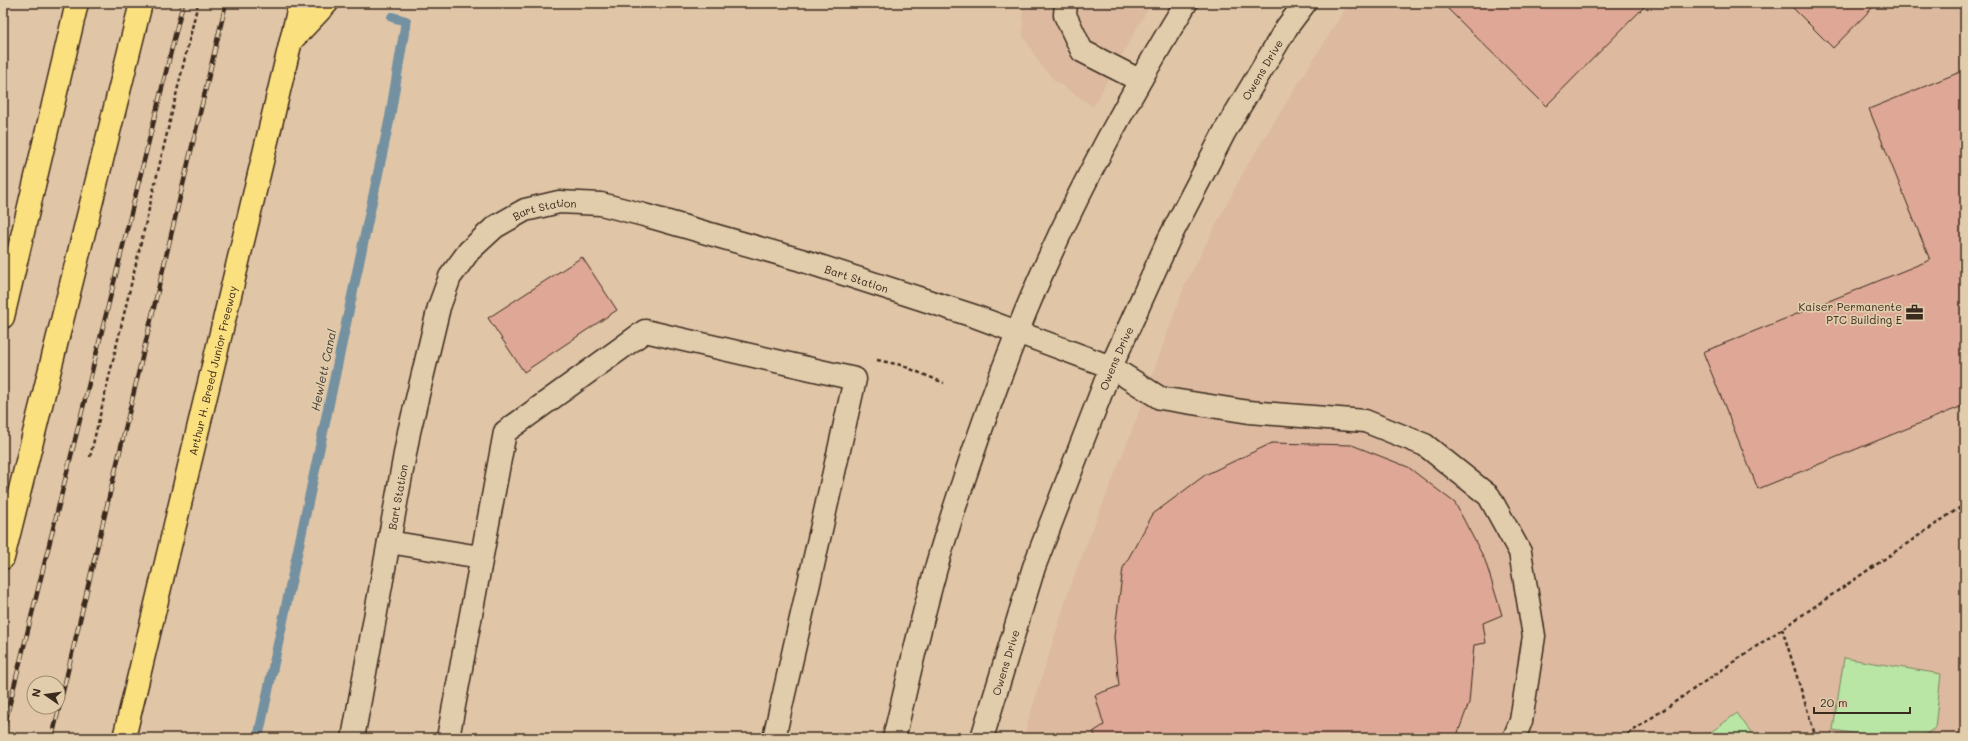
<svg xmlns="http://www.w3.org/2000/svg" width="1968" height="741" font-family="Mali,sans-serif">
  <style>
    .built { fill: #dcb99f }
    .green { fill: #b9e6a4; stroke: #7a8861 }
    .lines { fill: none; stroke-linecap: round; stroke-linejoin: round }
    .stream { stroke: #7391a1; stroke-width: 10 }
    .building { fill: #dea796; stroke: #3b2a1e }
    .minor-casing { stroke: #3b2a1e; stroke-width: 25 }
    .highway-casing { stroke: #3b2a1e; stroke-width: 25 }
    .path { stroke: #3b2a1e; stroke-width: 2.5; stroke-dasharray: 4 3; stroke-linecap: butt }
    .minor { stroke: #e1ccab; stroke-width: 22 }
    .highway { stroke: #fbe080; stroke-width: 22 }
    .rail-casing { stroke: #3b2a1e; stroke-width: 4.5 }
    .rail { stroke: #e1ccab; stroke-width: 3; stroke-dasharray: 9; stroke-linecap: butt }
    .labels { text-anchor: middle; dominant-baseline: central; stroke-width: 3.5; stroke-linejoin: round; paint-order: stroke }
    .street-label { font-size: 11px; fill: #3b2a1e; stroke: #e1ccab }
    .poi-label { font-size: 11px; fill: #3b2a1e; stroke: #e1ccab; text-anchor: end }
    .water-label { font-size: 12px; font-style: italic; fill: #443b34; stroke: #e1ccab }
  </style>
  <rect width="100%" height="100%" fill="#e0c5a7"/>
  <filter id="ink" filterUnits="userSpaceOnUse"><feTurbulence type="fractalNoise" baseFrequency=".025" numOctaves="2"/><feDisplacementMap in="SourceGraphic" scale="8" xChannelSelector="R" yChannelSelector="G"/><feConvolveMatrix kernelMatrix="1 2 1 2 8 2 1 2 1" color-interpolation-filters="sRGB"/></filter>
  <g filter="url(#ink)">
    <g class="built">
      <polygon points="1023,3 1151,3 1093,106 1055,81 1040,64 1023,35"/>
      <polygon points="1349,3 1965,3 1965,738 1023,738 1072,581 1136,421 1184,287 1245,169"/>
    </g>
    <g class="green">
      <polygon points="1844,658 1941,674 1935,728 1920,738 1884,738 1833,730"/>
      <polygon points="1737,713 1755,738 1703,738"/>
    </g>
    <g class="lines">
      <polyline class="stream" points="258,738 390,117 406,21 392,17"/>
    </g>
    <g class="building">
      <polygon points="1442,3 1648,3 1546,106"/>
      <polygon points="1788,3 1877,3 1833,48"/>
      <polygon points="1965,70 1965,405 1758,489 1703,352 1930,260 1869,109"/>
      <polygon points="582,257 617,310 524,372 488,318"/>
      <polygon points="1272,443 1352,445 1408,467 1455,503 1485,560 1502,615 1483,623 1486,643 1474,645 1469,703 1456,738 1097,738 1093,732 1104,725 1095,695 1119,686 1114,637 1123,568 1153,514 1205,475"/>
    </g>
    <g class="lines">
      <defs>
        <g id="minor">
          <polyline points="1066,3 1065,15 1082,51 1139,80"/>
          <polyline points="389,542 480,557"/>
          <path id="s1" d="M353,738L409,432L439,307L450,277L469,251L495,227L525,210L559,202L601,204L644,215L801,260L974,316L1111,367L1160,398L1249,412L1365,421L1425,445L1489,496L1520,552L1534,636L1521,721L1514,738"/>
          <polyline points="448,738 505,432 645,331 855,379 774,738"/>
          <path d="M894,738C910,672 924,605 944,541C966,471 990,401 1017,333C1062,218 1122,108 1186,3"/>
          <path id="s2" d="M982,738L1034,567L1111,367L1168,241L1225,131L1287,27L1305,3"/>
        </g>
        <g id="highway">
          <polyline points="292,40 327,3"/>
          <polyline points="3,317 77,3"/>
          <polyline points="3,558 141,3"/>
          <path id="s3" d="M124,738L300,3"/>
        </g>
      </defs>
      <use href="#minor" class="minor-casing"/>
      <use href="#highway" class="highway-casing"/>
      <g class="path">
        <polyline points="877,360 901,365 944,383"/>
        <polyline points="90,457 198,3"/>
        <polyline points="1782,628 1816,738"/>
        <polyline points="1622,738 1965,504"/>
      </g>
      <use href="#minor" class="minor"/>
      <use href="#highway" class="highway"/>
      <defs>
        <g id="rail">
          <polyline points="3,731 183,3"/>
          <polyline points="52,738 226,3"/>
        </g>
      </defs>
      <use href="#rail" class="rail-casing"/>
      <use href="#rail" class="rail"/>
    </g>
  </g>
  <defs>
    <symbol id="office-bare" viewBox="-9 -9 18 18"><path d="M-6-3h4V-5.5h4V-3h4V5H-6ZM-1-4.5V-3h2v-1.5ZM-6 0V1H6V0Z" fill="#3b2a1e" stroke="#e1ccab" stroke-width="2.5" paint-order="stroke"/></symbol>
  </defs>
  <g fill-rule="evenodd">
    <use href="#office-bare" x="1902" y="300" width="25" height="25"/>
  </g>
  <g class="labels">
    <g class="street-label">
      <text stroke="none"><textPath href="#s2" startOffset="727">Owens Drive</textPath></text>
      <text stroke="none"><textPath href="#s1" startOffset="593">Bart Station</textPath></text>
      <text stroke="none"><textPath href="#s1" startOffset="917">Bart Station</textPath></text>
      <text stroke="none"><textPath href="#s2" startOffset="403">Owens Drive</textPath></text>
      <text stroke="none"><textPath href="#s3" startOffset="378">Arthur H. Breed Junior Freeway</textPath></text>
      <text stroke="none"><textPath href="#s1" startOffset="245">Bart Station</textPath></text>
      <text stroke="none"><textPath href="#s2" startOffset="79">Owens Drive</textPath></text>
    </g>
    <g class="poi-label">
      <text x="1902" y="306">Kaiser Permanente<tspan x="1902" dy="13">PTC Building E</tspan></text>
    </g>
    <g class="water-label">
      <text transform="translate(323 370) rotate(-78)">Hewlett Canal</text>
    </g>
  </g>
  <rect width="1968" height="741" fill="none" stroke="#e1ccab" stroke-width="16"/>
  <rect x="8" y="8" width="1952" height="725" fill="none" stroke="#3b2a1e" stroke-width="1.5" filter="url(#ink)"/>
  <g transform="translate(46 695) rotate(283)"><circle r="19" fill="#e1ccab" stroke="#9f8b73"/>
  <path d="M0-3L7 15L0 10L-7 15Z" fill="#3b2a1e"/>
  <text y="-6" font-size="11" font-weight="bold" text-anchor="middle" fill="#3b2a1e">N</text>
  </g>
  <path d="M1814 707v6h96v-6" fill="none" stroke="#3b2a1e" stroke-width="2"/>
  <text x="1820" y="707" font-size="12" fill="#3b2a1e" stroke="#e1ccab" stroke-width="3" paint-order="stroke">20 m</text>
</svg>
